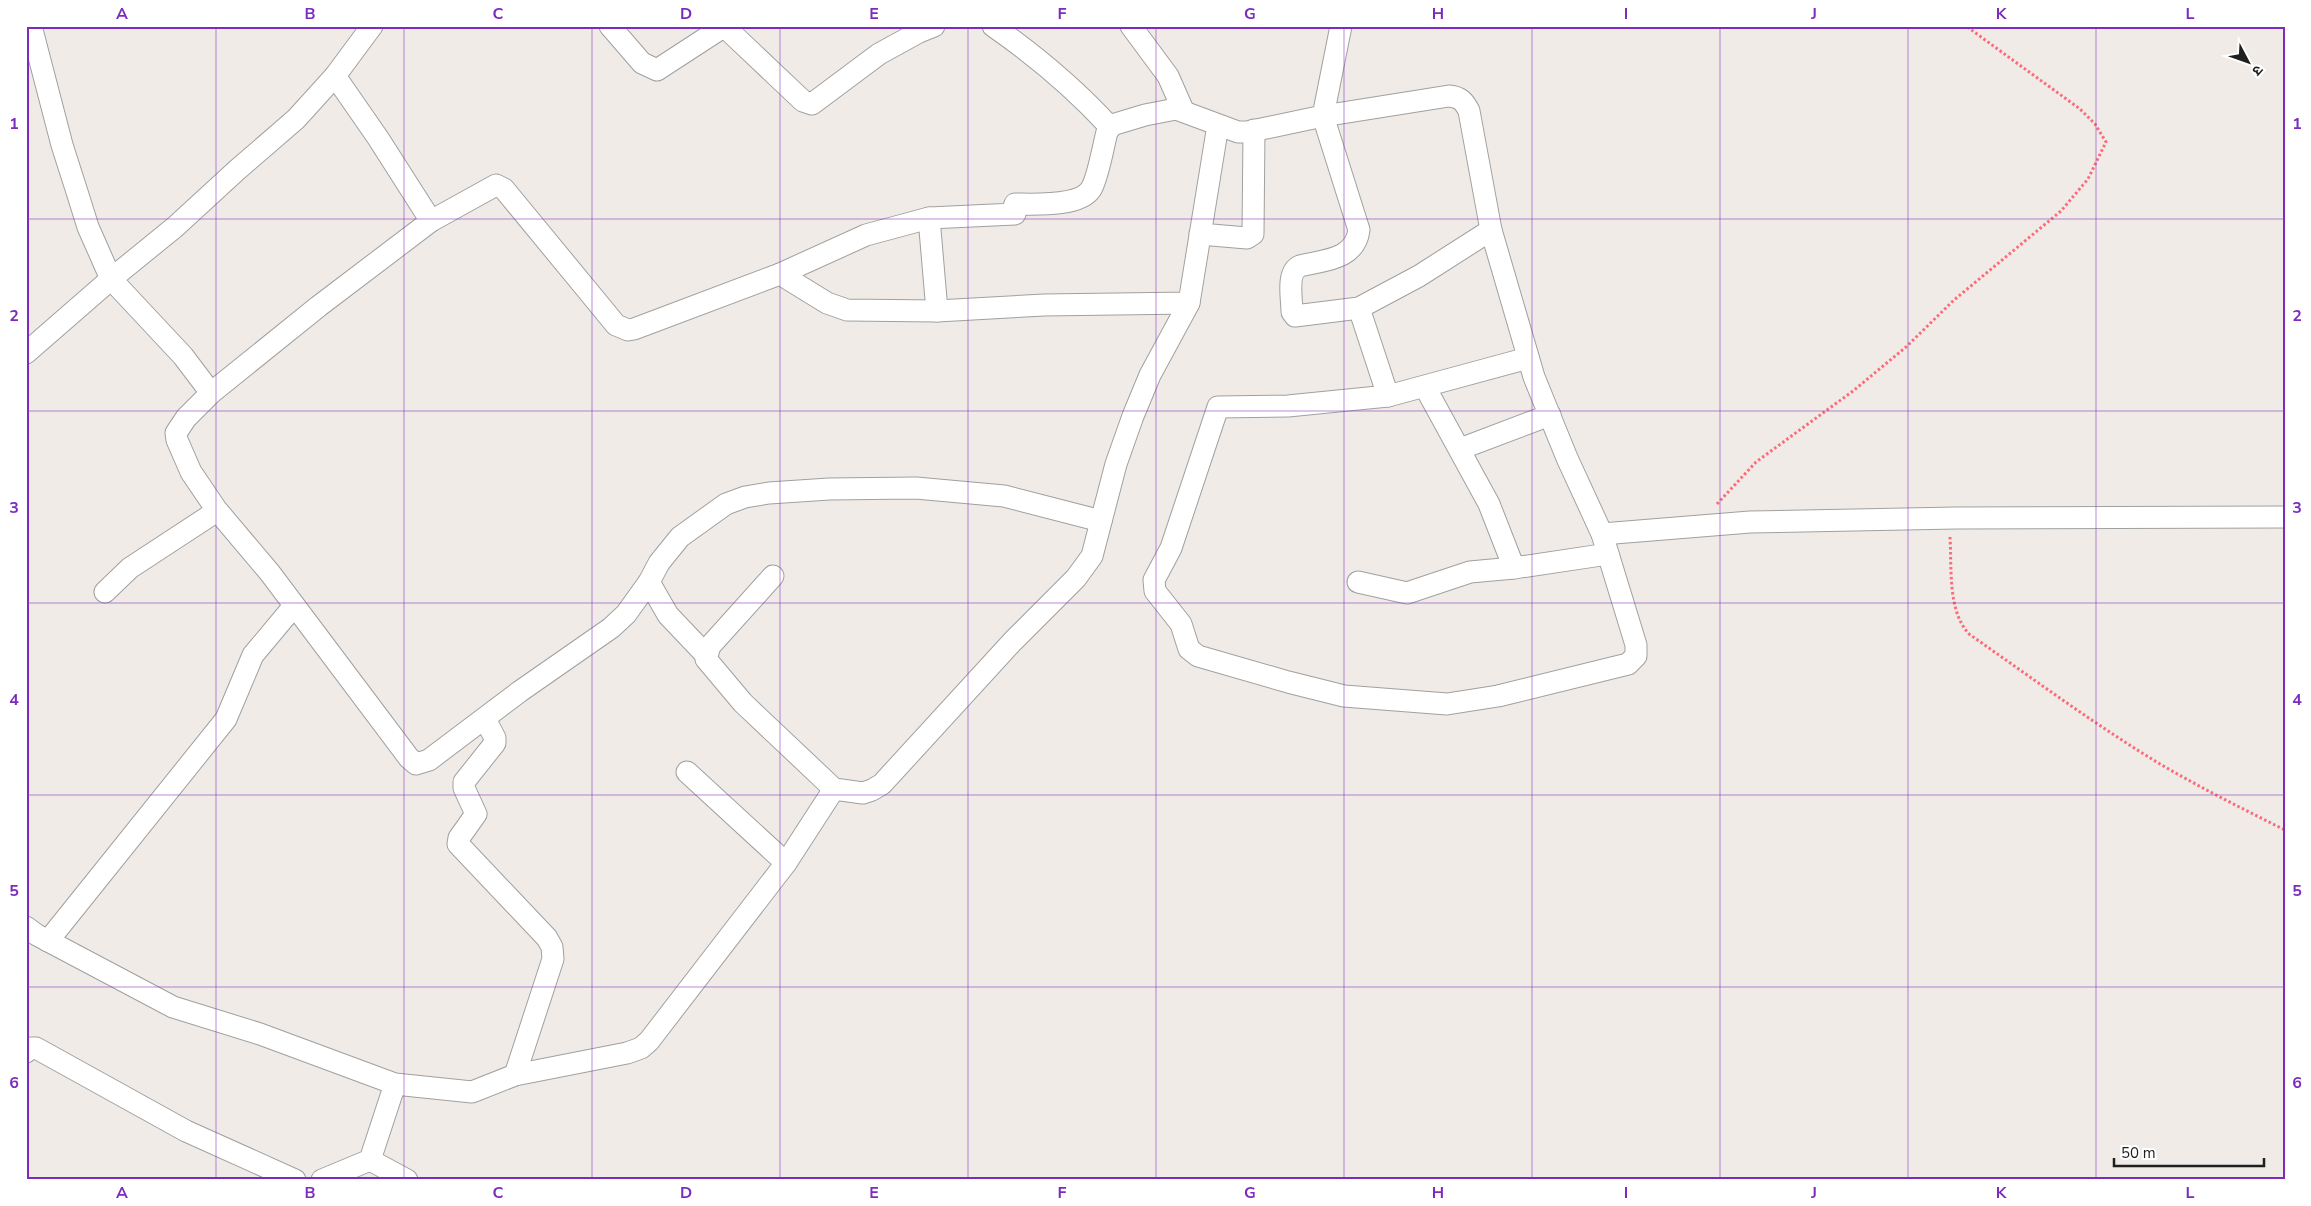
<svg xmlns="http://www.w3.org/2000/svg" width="2311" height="1206" font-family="'Nunito Sans','Noto Sans Devanagari',sans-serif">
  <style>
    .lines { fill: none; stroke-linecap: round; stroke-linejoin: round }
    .minor-casing { stroke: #a0a0a0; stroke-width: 23 }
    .path { stroke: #fd6a78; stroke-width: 3; stroke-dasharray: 2.5 2.5; stroke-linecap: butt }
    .minor { stroke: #fff; stroke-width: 21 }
    .grid { fill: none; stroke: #7b2cbf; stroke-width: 1; stroke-opacity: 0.55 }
    .neatline { fill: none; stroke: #7b2cbf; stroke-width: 2 }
    .grid-label { font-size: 16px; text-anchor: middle; font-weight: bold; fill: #7b2cbf }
  </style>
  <rect width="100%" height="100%" fill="#f0ebe6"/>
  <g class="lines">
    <defs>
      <g id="minor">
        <polyline points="31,26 62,145 78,195 88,227 111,279 183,356 211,393 186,418 176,433 177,440 191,472 216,509 270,573 409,758 416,764 429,760 519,692 611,628 626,614 649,582 659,563 680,537 726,504 745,497 769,493 829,489 916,488 1004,496 1101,521"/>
        <polyline points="610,26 642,63 657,70 720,29 728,30 803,101 812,104 879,54 919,32 934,26"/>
        <path d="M993,26C1036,56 1075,89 1110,127"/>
        <polyline points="1131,26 1168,76 1183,110"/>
        <path d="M1341,26L1323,116L1449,96C1460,97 1464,101 1469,111L1491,230L1534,377L1567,458L1602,534L1750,522L1956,518L2285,517"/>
        <polyline points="335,76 378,138 431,221"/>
        <path d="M1218,125L1189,303L1044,305L937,311L929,218L1015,214L1014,207L1015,204C1033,204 1080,207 1091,189C1098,178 1103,147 1107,132L1112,125L1145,115L1176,109L1238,132H1247L1323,116L1359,230C1355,260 1324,260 1300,266C1286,272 1292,299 1292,312L1295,316L1359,308L1419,276L1491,230"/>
        <polyline points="1200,234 1247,238 1253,234 1254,130"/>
        <polyline points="780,274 866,235 929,218"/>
        <polyline points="1359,308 1388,396 1528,358"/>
        <polyline points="26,353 111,279 175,227 237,170 296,119 335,76 372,26"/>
        <polyline points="1425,387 1489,504 1514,568 1608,554"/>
        <polyline points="211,393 319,306 431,221 496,185 504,189 616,325 628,330 634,329 780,274 827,303 847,310 937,311"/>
        <polyline points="1388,396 1288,406 1218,407 1171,548 1154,580 1155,591 1181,624 1189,649 1198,656 1288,682 1344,696 1447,704 1498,696 1628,664 1636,656 1636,645 1602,534"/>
        <polyline points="1460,449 1550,415"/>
        <polyline points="773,576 710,646 706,659 743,703 834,789 863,793 872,790 882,784 1013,641 1076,578 1092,556 1116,464 1133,416 1150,375 1189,303"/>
        <polyline points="649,582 668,615 706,655"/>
        <polyline points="1358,582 1407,593 1470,572 1514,568"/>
        <polyline points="105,592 130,568 217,511"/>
        <polyline points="485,719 495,738 495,743 464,782 464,788 476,814 459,838 458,844 547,938 552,947 553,959 515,1075"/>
        <polyline points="687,772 786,863"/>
        <polyline points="26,927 37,935 173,1007 260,1034 395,1084 472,1092 515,1075 627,1053 641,1048 649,1041 786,863 834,789"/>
        <polyline points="48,941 226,719 253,655 294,606"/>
        <polyline points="26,1052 30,1048 36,1048 186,1131 295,1180"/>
        <polyline points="370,1160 407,1180"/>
        <polyline points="322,1180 370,1160 395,1084"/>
      </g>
    </defs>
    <use href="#minor" class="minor-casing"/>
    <g class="path">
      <polyline points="1717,504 1756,462 1853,391 1906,347 1954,300 2061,211 2088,179 2106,142 2095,124 2080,109 1966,26"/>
      <path d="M1950,537C1952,567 1947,610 1969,634C2032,678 2094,724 2160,764C2201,788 2243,809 2285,830"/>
    </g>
    <use href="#minor" class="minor"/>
  </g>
  <path class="grid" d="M216,26V1180M404,26V1180M592,26V1180M780,26V1180M968,26V1180M1156,26V1180M1344,26V1180M1532,26V1180M1720,26V1180M1908,26V1180M2096,26V1180M26,219H2285M26,411H2285M26,603H2285M26,795H2285M26,987H2285"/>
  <rect width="2311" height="1206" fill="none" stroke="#ffffff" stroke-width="55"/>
  <g transform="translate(2248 62) rotate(131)" stroke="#ffffff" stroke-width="4" paint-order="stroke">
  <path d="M0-4L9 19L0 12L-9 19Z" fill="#1f1f1f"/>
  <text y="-8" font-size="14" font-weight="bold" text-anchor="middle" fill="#1f1f1f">उ</text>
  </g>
  <path d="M2114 1158v8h150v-8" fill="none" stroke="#1f1f1f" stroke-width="2.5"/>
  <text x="2121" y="1158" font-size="15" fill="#1f1f1f" stroke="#ffffff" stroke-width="4" paint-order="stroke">50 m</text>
  <rect x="28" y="28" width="2256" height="1150" class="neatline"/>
  <g class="grid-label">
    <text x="122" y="19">A</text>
    <text x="310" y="19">B</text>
    <text x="498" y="19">C</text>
    <text x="686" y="19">D</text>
    <text x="874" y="19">E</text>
    <text x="1062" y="19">F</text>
    <text x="1250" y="19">G</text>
    <text x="1438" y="19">H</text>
    <text x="1626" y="19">I</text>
    <text x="1814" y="19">J</text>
    <text x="2001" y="19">K</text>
    <text x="2190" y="19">L</text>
    <text x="14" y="129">1</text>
    <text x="2297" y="129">1</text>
    <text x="14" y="321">2</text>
    <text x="2297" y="321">2</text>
    <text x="14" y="513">3</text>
    <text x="2297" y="513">3</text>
    <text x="14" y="705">4</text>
    <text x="2297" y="705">4</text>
    <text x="14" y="896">5</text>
    <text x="2297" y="896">5</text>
    <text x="14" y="1088">6</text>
    <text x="2297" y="1088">6</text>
    <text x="122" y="1198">A</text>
    <text x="310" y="1198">B</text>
    <text x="498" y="1198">C</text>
    <text x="686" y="1198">D</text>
    <text x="874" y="1198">E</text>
    <text x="1062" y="1198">F</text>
    <text x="1250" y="1198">G</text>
    <text x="1438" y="1198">H</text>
    <text x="1626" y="1198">I</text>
    <text x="1814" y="1198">J</text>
    <text x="2001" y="1198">K</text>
    <text x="2190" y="1198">L</text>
  </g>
</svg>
